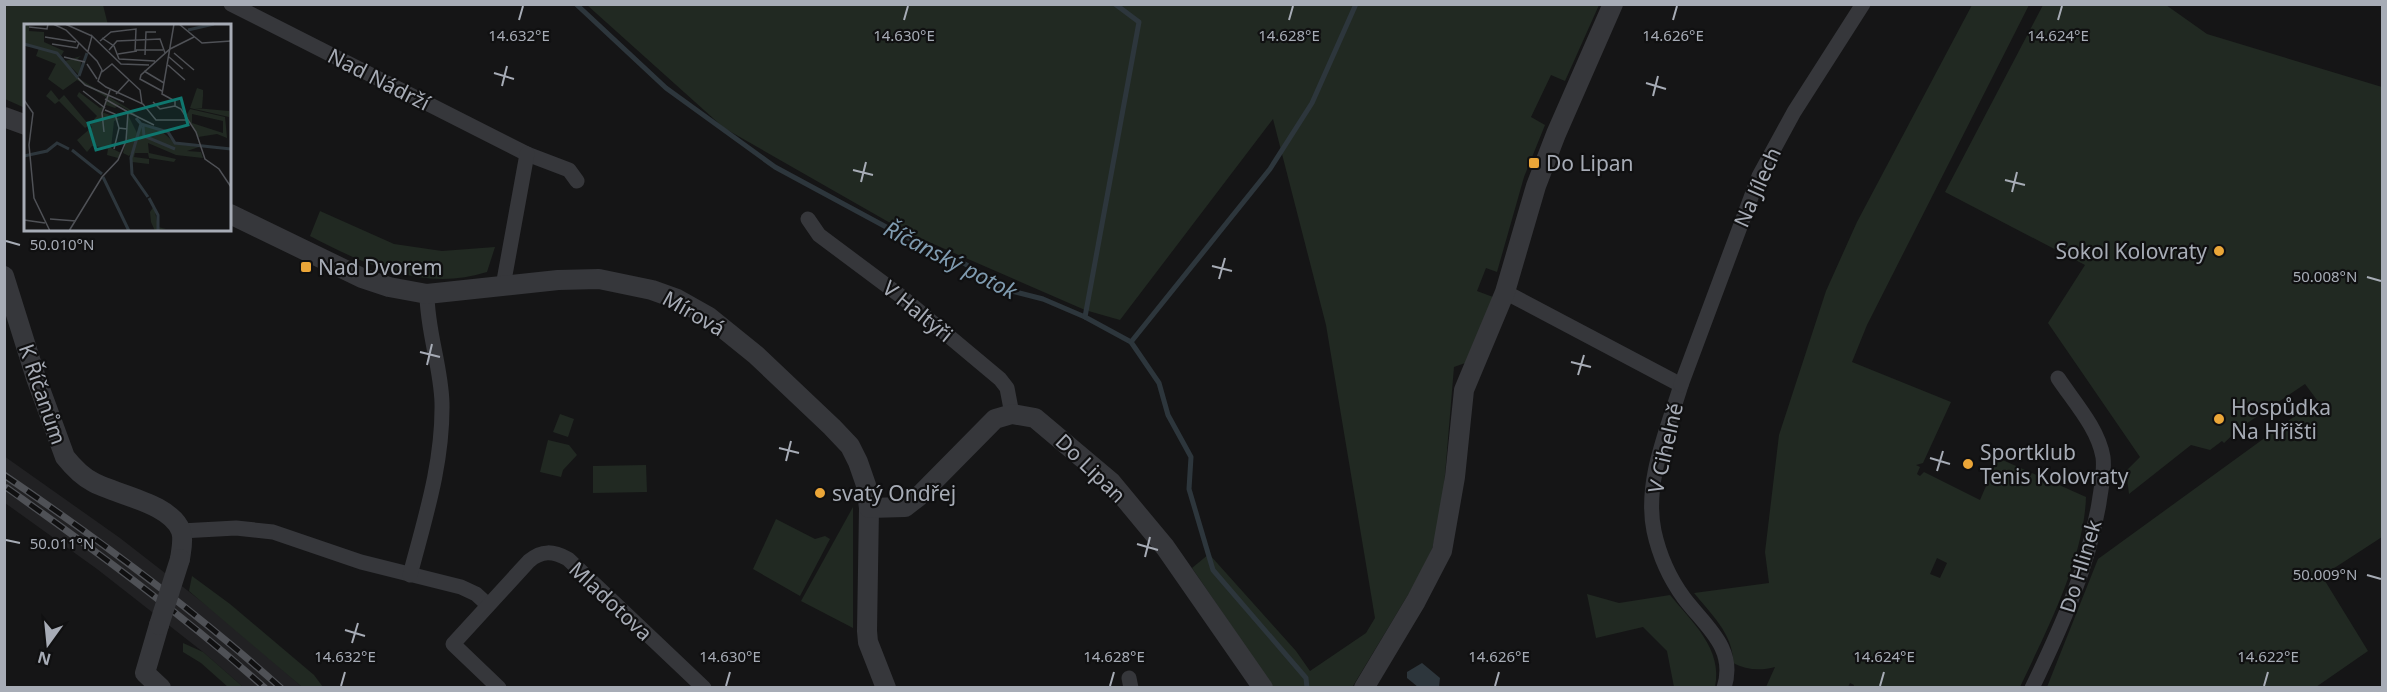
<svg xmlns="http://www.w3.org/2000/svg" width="2387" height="692" font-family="'Noto Sans',sans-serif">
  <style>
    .built { fill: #212123 }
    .green { fill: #212922; fill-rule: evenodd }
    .water { fill: #2d363c }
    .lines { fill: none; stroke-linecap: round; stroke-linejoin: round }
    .stream { stroke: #2d363c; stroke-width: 5 }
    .minor { stroke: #36373b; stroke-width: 15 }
    .tertiary { stroke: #36373b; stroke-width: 20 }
    .rail-casing { stroke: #4f5156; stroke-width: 7 }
    .rail { stroke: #101011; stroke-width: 4.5; stroke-dasharray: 14; stroke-linecap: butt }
    .tertiary-bridge { stroke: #36373b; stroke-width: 20 }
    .ticks { fill: none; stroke: #a7acb6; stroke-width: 2 }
    .poi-dot { fill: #eba638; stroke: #101011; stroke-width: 2 }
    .labels { text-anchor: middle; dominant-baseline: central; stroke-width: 4.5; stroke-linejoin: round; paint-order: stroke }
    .street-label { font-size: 21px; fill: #a7acb6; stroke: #101011 }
    .poi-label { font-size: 21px; fill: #a7acb6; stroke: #101011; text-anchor: start }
    .water-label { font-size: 22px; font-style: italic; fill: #7f9bb0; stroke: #101011 }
    .inset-river { fill: none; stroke: #2d363c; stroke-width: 3 }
    .inset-road { fill: none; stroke: #4f5156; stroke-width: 1.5 }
    .view { fill: #0f766e; fill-opacity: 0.15; stroke: #0f766e; stroke-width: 3 }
    .inset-edge { fill: none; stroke: #a7acb6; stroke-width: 3 }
    .ticks-label { font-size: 15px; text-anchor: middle; fill: #a7acb6; stroke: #101011; stroke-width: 4.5; stroke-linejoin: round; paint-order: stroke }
  </style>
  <rect width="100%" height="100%" fill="#151516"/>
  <polygon class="built" points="4,456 120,538 228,622 302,687 243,687 203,652 97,569 5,503"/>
  <g class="green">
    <polygon points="4,5 103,5 108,25 26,26 25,108 5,99"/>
    <polygon points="587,5 1599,5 1565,81 1551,75 1531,117 1545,125 1524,177 1497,272 1486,268 1477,291 1493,297 1468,362 1454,367 1442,511 1432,549 1417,580 1353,686 1273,687 1192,568 1209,554 1296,651 1310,671 1366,633 1375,618 1326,325 1273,119 1120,320 1085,310 906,232 724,128"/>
    <path d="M1972,5H2029L1867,325L1852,362L1951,402L1923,463L1916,465L1920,467L1917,474L1920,476L1924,472L1980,500L1998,458L2086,497C2084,559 2046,632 2020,687L1853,688L1854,685L1850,683L1848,687H1766L1775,667C1761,671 1746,670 1733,663C1734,635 1711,614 1694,593L1769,583L1765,552L1779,435L1826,291L1857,222ZM1937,558L1947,563L1940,578L1930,574Z"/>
    <polygon points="2043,5 2166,5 2207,34 2382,87 2382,537 2322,576 2368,651 2316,687 2047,687 2098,559 2317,400 2305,384 2240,428 2224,443 2222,441 2210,450 2191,445 2129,494 2126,471 2140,457 2048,323 2085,265 1945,192"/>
    <path d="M320,211L394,244L442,251L495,247L487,272C425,292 365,265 310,236Z"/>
    <polygon points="560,414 574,419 568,437 553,432"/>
    <polygon points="548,440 569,445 577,455 563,470 561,477 540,472"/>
    <polygon points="646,465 647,492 593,493 593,466"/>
    <polygon points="853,507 853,628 801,601"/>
    <polygon points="776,519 815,539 825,536 830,539 800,596 753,569"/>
    <polygon points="192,576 230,604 314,675 323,687 302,687 189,591"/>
    <path d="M1587,594L1619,603L1670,595C1692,622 1723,649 1715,687H1674L1667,651L1643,627L1596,638Z"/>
    <polygon points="183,643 203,652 243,687 228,687 201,663 183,652"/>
  </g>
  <polygon class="water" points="1422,663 1440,678 1439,687 1418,687 1407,678 1407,672"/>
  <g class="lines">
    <g class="stream">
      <polyline points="576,4 666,88 775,167 901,235 962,262 1004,289 1043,299 1085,317 1131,342 1159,383 1168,415 1191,457 1189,489 1213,570 1306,678 1307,688"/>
      <polyline points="1085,317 1139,22 1115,4"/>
      <polyline points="1131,342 1270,169 1312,103 1356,4"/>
    </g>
    <g class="minor">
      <polyline points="231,4 527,154 569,170 577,181"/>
      <polyline points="808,219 819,235 902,297 1000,379 1007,388 1012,414"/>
      <polyline points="503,286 527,154"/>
      <path d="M1505,292L1681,385C1667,431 1644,482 1654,531C1659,554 1670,579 1684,598C1705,626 1737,648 1724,688"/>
      <polyline points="1681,385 1759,176 1794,112 1863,4"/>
      <polyline points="181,531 236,528 273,532 361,562 461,587 476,594 488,605"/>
      <path d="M410,575C425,518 443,463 442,403C441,366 427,331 427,294"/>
      <polyline points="1129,678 1131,688"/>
      <path d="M499,688L453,644L529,561C542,550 553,551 568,559L704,688"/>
      <path d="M2032,688C2061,628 2088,568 2099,503C2101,488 2105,472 2103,457C2098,428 2074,402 2058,378"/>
    </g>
    <g class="tertiary">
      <polyline points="4,117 26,125"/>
      <polyline points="230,214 362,278 389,287 427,294 558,280 599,279 652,290 677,299 709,317 756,355 832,427 850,446 858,462 866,485 869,508 867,631 868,642 886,688"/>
      <path d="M4,276L36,378L65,457C73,467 81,476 93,482C116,495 171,503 181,531C184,540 181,551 180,559"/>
      <polyline points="869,508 905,507 918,497 995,419 1012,414 1035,418 1111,482 1165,547 1263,688"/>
      <polyline points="159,625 145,673 161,688"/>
      <polyline points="1364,688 1416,601 1442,551 1455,477 1464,390 1505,292 1536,186 1556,134 1613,4"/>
    </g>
    <defs>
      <g id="rail">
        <path d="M4,475C101,541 194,610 281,688"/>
        <path d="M7,488C96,551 183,615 265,688"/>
      </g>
    </defs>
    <use href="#rail" class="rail-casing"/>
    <use href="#rail" class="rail"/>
    <polyline class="tertiary-bridge" points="159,625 180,559"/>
  </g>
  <path class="ticks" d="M519,20L523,6M904,20L908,6M1289,20L1293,6M1673,20L1677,6M2058,20L2062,6M494,73L514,79M1646,83L1666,89M502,86L507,66M1653,96L1658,76M853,170L873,175M2005,180L2025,185M861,182L866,162M2012,192L2017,172M6,241L20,245M1212,266L1232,271M2367,277L2381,281M1219,279L1225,258M420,352L440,357M1571,362L1591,367M427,365L432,344M1578,375L1584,355M779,448L799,453M1930,458L1950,464M786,461L791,441M1937,471L1943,451M6,540L20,543M1137,544L1158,550M1145,557L1150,537M2367,575L2381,579M345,630L365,636M352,643L358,623M341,686L345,672M726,686L730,672M1110,686L1114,672M1495,686L1499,672M1880,686L1884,672M2264,686L2268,672"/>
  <g class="poi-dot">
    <rect x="1528" y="157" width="12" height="12" rx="3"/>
    <circle cx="2219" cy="251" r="6"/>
    <rect x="300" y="261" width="12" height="12" rx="3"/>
    <circle cx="2219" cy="419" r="6"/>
    <circle cx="1968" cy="464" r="6"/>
    <circle cx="820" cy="493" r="6"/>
  </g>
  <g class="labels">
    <g class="street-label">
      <text transform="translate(379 79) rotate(27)">Nad Nádrží</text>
      <text transform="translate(1757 187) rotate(-66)">Na Jílech</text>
      <text transform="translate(918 311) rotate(39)">V Haltýři</text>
      <text transform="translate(694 313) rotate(30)">Mírová</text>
      <text transform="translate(43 394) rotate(71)">K Říčanům</text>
      <text transform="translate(1665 448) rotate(-77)">V Cihelně</text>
      <text transform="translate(1091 468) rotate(44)">Do Lipan</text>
      <text transform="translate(2080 566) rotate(-73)">Do Hlinek</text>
      <text transform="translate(611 601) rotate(43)">Mladotova</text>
    </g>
    <g class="poi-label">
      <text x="1546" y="163">Do Lipan</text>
      <text x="2207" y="251" text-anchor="end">Sokol Kolovraty</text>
      <text x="318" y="267">Nad Dvorem</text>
      <text x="2231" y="407">Hospůdka<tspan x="2231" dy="24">Na Hřišti</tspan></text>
      <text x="1980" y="452">Sportklub<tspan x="1980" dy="24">Tenis Kolovraty</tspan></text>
      <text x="832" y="493">svatý Ondřej</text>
    </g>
    <g class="water-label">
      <text transform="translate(951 259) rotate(27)">Říčanský potok</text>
    </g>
  </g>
  <g transform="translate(24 24)">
    <rect width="207" height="207" fill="#151516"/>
    <path d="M0,0H5V7L20,8V18L40,27L37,32L41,37L57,32L52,36L57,38L56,52L47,43L54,54L105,85L112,91H104L113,109L117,100L134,104L152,120L175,123L163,127L177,128L179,134L152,131L124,119L125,129L152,135L150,138L125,134L124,129H111L110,133L125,135V140L108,138L109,150L124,173L108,151L107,134L109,127L105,132L99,129L103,113V95L105,87L95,81L91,84L82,81L78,88L96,95L90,97L87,124L97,129L94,134L83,131L84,125L78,123L68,122L63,128L53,116L68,103L66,100L73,92L53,72L55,68L76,84L82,81V73L53,56L39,66L24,55L32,40L12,32L15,24L0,22ZM173,64L179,66V72L178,84H171L205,87V93L166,84ZM27,66L35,76L40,71L65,101L61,104L35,77L31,80L22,72ZM166,85L201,93L203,114L193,110L174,113L162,92ZM168,90L199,97V109L168,99ZM130,182L134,203L142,205L131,207L127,198L126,188Z" fill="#212922" fill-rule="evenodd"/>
    <path class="inset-river" d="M164,6L190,0M0,20L33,29L54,54M55,52L63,29M112,94L117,100L144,108L151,119L207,125M117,100L107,134L108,150L124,173M119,102L120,112L151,125M48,126L78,150M0,132L23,127L33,119L45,125M79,153L105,207M125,174L134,191V207"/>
    <path class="inset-road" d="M29,0L42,6L73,37L78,46L74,57L82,63L119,80L132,96H164M41,0L68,12L64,27M150,0L138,70L151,77V82L157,85L172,108L181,135L195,145L207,163M155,0L178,19L207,17M5,3L23,5L24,0M67,11L97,40L125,41M21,13L52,18M78,14L90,22L95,35M76,17L87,8L112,5L111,28M28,20L53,24L55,19M85,26L93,17L136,15L141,29M112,26H139M150,29L170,46M94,30L113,27M121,31L122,8H132M40,33L61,38M145,33L159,45M95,35L131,37M63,40L73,55M144,41L161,56M120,47L140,59M78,48L88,40L116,66L118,80M54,54L61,61L100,78M59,67L81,84M138,67L116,55L117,51L146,25L170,13M92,70L105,56M81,75L104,88M0,76L9,89L5,121L10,174L26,207M129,78L136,85L151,82M81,86L91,90L95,104L103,105M104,88L130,101M80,108L78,89L86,66M90,125L95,104M26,195L52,197M0,196L21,199M45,207L78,153L94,136L102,117L104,88"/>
    <path class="view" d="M157,74L164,101L72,126L64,99Z"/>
    <rect width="207" height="207" class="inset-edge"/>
  </g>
  <g class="ticks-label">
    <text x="519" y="41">14.632°E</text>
    <text x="904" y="41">14.630°E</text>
    <text x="1289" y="41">14.628°E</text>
    <text x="1673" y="41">14.626°E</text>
    <text x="2058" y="41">14.624°E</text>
    <text x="62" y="250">50.010°N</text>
    <text x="2325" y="282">50.008°N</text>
    <text x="62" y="549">50.011°N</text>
    <text x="2325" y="580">50.009°N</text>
    <text x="345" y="662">14.632°E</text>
    <text x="730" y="662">14.630°E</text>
    <text x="1114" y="662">14.628°E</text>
    <text x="1499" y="662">14.626°E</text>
    <text x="1884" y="662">14.624°E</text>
    <text x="2268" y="662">14.622°E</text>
  </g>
  <rect width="2387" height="692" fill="none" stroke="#a7acb6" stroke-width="12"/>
  <g transform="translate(48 644) rotate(195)" stroke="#101011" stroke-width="4.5" paint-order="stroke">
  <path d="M0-4.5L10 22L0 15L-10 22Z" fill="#a7acb6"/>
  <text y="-9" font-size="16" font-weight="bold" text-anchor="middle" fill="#a7acb6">N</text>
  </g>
</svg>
